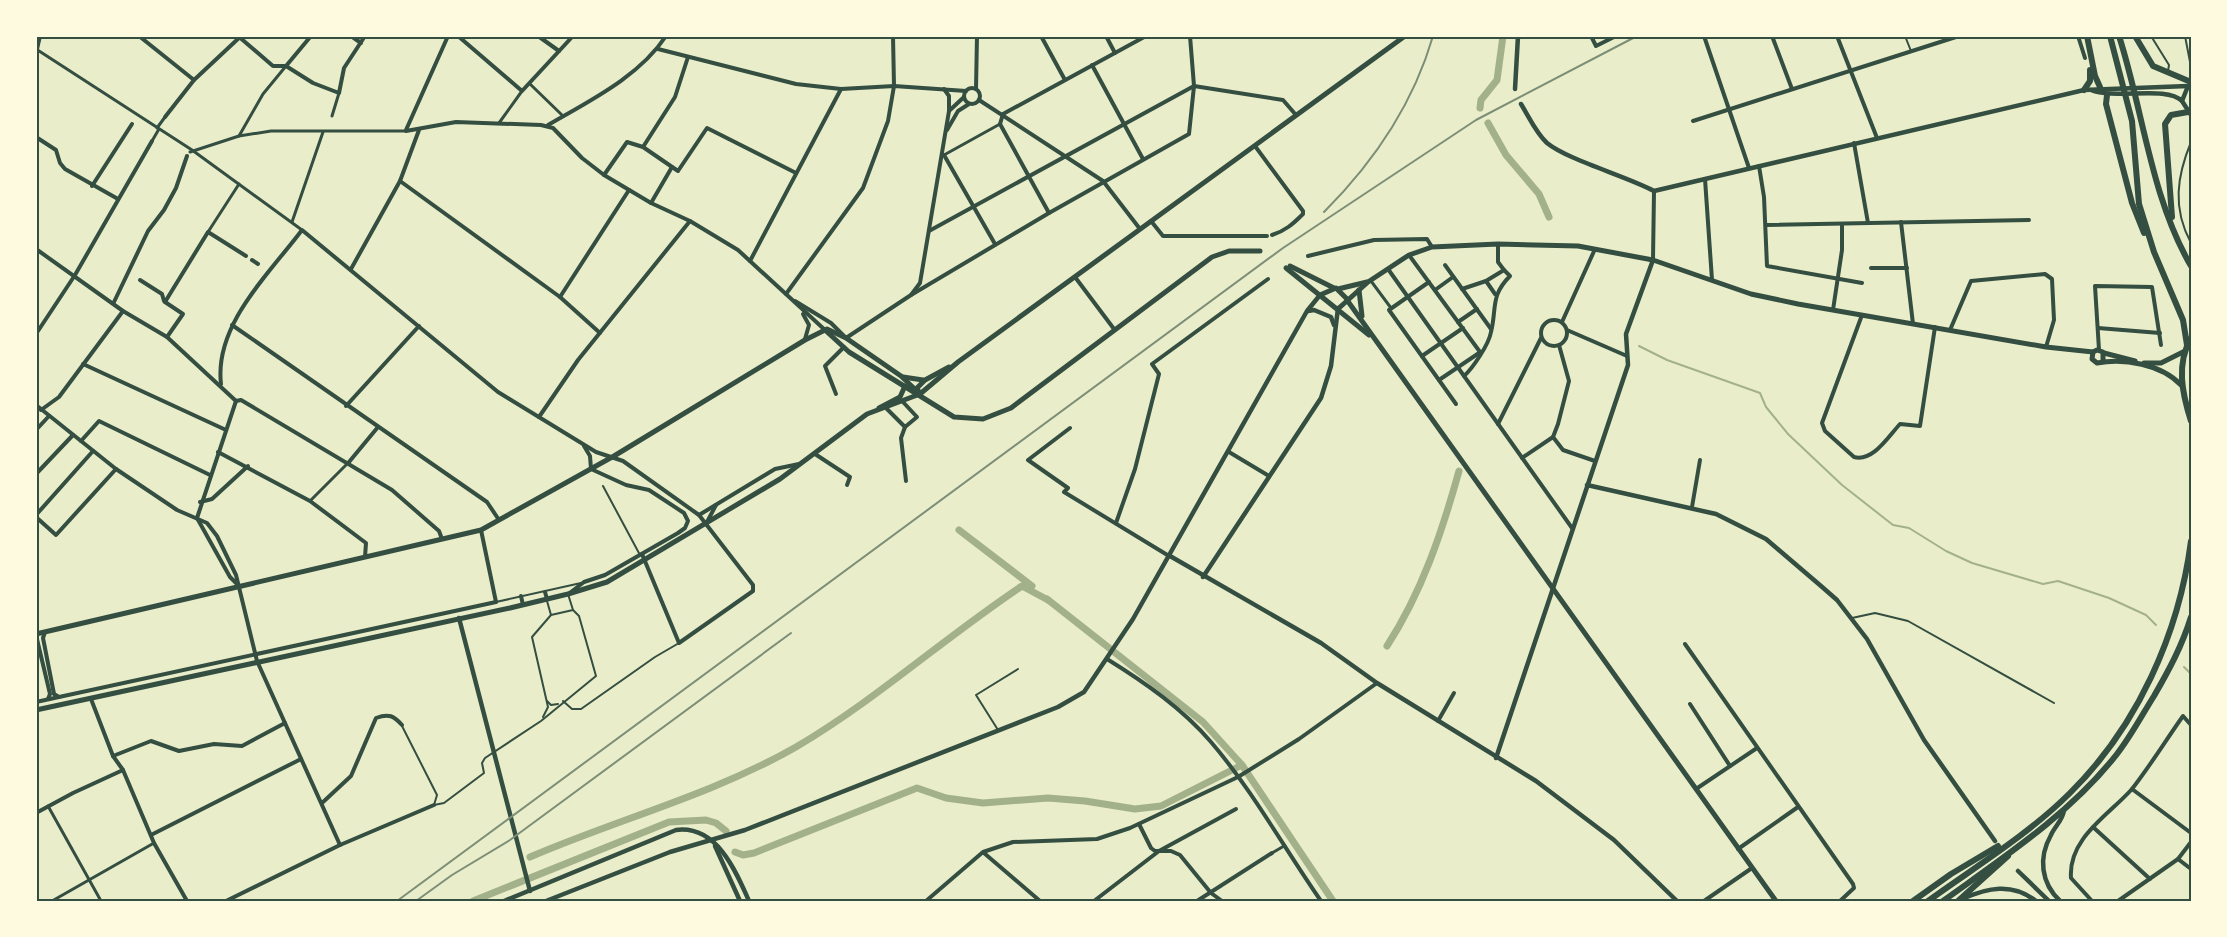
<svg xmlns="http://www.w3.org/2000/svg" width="2227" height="937" font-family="'PT Sans Narrow',sans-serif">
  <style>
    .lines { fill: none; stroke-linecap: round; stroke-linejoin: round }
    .stream { stroke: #a3b18a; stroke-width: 2 }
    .canal { stroke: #a3b18a; stroke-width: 7 }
    .service { stroke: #344e41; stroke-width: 2 }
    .pedestrian { stroke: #344e41; stroke-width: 3 }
    .minor { stroke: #344e41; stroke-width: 4 }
    .tertiary { stroke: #344e41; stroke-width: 4.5 }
    .secondary { stroke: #344e41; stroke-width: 5 }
    .primary { stroke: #344e41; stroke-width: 6 }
    .trunk { stroke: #344e41; stroke-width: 6 }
    .rail { stroke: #7c8e77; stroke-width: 2 }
    .neatline { fill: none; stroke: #344e41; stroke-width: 2 }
  </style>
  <rect width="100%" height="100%" fill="#e9edc9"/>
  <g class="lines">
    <g class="stream">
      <polyline points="1639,346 1667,360 1760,393 1766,407 1788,434 1842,485 1893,525 1909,528 1946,551 1972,563 2043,584 2058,581 2109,598 2146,615 2156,625"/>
      <polyline points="2184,667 2191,674"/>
    </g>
    <g class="canal">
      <polyline points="1480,108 1481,100 1497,80 1503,36"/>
      <polyline points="1488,123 1506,155 1539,194 1549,217"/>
      <polyline points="959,530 1032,586"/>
      <polyline points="1047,599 1203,722 1242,765 1333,901"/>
      <path d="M1387,646C1422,592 1442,532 1459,471"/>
      <polyline points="735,852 743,855 754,853 917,788 946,798 983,803 1048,798 1085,801 1135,809 1161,806 1242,765"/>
      <path d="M530,857C618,819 712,795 796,747C876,700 945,637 1022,586L1048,600"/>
      <polyline points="473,901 669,822 706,820 716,823 726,831"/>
    </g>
    <g class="service">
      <polyline points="1905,36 1911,51"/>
      <polyline points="2151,36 2169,65 2168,71"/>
      <polyline points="2185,36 2191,67"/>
      <path d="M2191,142C2177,176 2172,208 2191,243"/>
      <polyline points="603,486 640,555"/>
      <polyline points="547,601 551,615"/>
      <polyline points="496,602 581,583"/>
      <polyline points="1852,618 1875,613 1908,621 2054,703"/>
      <polyline points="547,701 551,705 558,704"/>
      <polyline points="563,701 572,709 581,709 655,657 679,643"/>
      <polyline points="543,717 548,707 532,637 551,615 573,610"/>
      <polyline points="402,726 437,795 434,805 444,803 484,773 482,763 485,758 541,721 596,676 579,616 573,610 568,594"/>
      <polyline points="998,730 976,695 1018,669"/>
    </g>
    <g class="pedestrian">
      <polyline points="36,49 192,150 302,230"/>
      <polyline points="530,84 563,116"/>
      <polyline points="332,116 339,93"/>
      <polyline points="499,123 522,91"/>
      <polyline points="157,128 165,117"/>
      <polyline points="239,136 263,94 286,66"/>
      <polyline points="152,141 159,129"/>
      <polyline points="190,152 239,136 271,131 406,131"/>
      <polyline points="944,155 1000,124"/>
      <polyline points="292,222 323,132"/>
      <polyline points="208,232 239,184"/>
      <polyline points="1371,281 1391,308"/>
      <polyline points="310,501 349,462"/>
      <polyline points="48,806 101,901"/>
      <polyline points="1272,853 1284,846"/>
      <polyline points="52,901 154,843"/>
    </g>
    <g class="minor">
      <polyline points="139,36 194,80"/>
      <polyline points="238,36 273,66 286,66"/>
      <polyline points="351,36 361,43"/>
      <polyline points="458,36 522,91 573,36"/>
      <polyline points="538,36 559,51"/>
      <polyline points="1041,36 1065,80"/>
      <polyline points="1106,36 1115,53"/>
      <polyline points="1591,36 1596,46 1616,36"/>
      <polyline points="1704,36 1749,168"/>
      <polyline points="1772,36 1792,89"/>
      <polyline points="1837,36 1877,138"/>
      <polyline points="2078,36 2085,58"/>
      <polyline points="37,49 40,36"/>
      <polyline points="658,49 796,84 841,89 894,86 966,91"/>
      <polyline points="1092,65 1143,159"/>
      <polyline points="286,66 313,83 339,93 344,68 365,36"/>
      <polyline points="286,66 311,36"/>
      <circle cx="972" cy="96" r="8"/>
      <polyline points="976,89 977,36"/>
      <polyline points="979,100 1103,181 1140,229"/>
      <polyline points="949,111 964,97"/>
      <polyline points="165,117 194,80 240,37"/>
      <polyline points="1693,121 1959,36"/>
      <path d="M548,125C589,101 639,77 666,36"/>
      <polyline points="406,130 448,36"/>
      <polyline points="947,130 958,111 969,104"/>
      <polyline points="406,131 456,122 541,125 553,128 582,158 604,175 651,203 690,221 738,250 825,330"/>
      <polyline points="36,137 56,150 60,163 65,169 118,199"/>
      <polyline points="1854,143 1868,223"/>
      <path d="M1255,146L1303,211V214C1293,224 1285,231 1272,235"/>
      <polyline points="643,147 675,97 688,57"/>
      <polyline points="944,155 995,244"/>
      <polyline points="1759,166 1764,197 1767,266 1862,283"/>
      <polyline points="604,175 627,142 643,147 678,171 707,128 796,173"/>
      <polyline points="1705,179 1712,280"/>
      <polyline points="400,181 560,297 600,333"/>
      <polyline points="92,186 132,124"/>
      <polyline points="651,203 672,167"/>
      <polyline points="1049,213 1000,124 1003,114 1146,36"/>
      <polyline points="1151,221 1163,236 1267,236"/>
      <polyline points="1901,222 1913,324"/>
      <polyline points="1766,225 2029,220"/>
      <polyline points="929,231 1194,86 1283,100 1296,115"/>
      <polyline points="1498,244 1498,262 1504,270"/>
      <polyline points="36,249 123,311 167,337 236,401 241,400 392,490 439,531 442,539"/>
      <polyline points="1409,255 1480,352"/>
      <polyline points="1308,256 1374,240 1427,239 1432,247"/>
      <polyline points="252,260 258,264"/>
      <polyline points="1653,260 1654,191"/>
      <polyline points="750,261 841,89"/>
      <polyline points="1445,265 1491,329"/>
      <polyline points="1871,268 1907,268"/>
      <polyline points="351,269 400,181 419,130"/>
      <polyline points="1388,269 1572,528"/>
      <polyline points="1075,277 1114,329"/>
      <polyline points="140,280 162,294 164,301"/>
      <polyline points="1486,281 1495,294"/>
      <polyline points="1429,282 1389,310 1456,404"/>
      <path d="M1462,289L1486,281L1504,270L1510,276C1490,296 1497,308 1491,332C1489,344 1473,368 1464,376"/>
      <polyline points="1435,290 1453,277"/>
      <polyline points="786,294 863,188 888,121 894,86 893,36"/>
      <polyline points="911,295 1049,213 1189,134 1194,86 1190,36"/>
      <polyline points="560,297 629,190"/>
      <polyline points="795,301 831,323 846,338 911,295 920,283 949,111 949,96 944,89"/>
      <polyline points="114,302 148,231 164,210 176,188 187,156"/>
      <polyline points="165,302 208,232 246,256"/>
      <polyline points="165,302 183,314 167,337"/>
      <polyline points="1833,310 1842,250 1842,224"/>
      <polyline points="803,314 809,325 805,339"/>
      <path d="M1862,315L1822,423L1825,431L1854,457C1873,462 1888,437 1900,424L1920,426L1935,327"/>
      <circle cx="1554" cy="333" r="13"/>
      <polyline points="1458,322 1477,309"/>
      <polyline points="1562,322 1595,249"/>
      <polyline points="232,325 487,502 499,520"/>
      <polyline points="2098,328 2160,333"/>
      <polyline points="1567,330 1627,356"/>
      <polyline points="1950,330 1971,281 2045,274 2052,279 2054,320 2046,347"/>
      <polyline points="36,334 75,275 152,141"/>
      <polyline points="2099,350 2095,286 2152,287 2161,345"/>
      <polyline points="1422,356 1463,328"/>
      <polyline points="83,364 226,430"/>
      <polyline points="1439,380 1479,353"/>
      <path d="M221,384C214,325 269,274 302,230L498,392L596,452L623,461L699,515L753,585V591L679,643L642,554"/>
      <polyline points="836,394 825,366 844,347"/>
      <polyline points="236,401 197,518 230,577 238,585"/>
      <polyline points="36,405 116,469 177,510 207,523 217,536 236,575 257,661 340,845"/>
      <polyline points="346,406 419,326"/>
      <polyline points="885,407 905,427 917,417 903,402"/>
      <polyline points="41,410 59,397 123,311"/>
      <polyline points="539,417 578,360 690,221"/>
      <polyline points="1498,424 1541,338"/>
      <polyline points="905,427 901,438 906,481"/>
      <polyline points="1070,428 1028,460 1068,488 1064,492 1169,556"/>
      <polyline points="36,430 49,416"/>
      <polyline points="1553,437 1563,450 1595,461"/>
      <polyline points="81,441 99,421 210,475"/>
      <polyline points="218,452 310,501 366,543 365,557"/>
      <polyline points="1229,452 1269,476"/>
      <polyline points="815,454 850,477 847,485"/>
      <polyline points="1522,458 1553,437 1558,424 1569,381 1559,345"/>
      <polyline points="349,462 378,427"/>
      <polyline points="36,474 73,435"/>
      <polyline points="200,502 212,499 248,466"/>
      <polyline points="1692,507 1700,460"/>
      <polyline points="36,515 93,451"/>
      <polyline points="699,515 775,469 799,464"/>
      <polyline points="36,517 56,535 116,469"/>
      <polyline points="707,522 716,505"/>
      <polyline points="1116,523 1135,469 1159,374 1152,364 1268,279"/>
      <polyline points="481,530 496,602"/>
      <polyline points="545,592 547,599"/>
      <polyline points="571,592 584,582 605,575 678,533 685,528 688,521 684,513 649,490 626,485 591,469 590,456 584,446"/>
      <polyline points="521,596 523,605"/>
      <polyline points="45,632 43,638 54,694 59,697"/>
      <polyline points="36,635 50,694 48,699"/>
      <polyline points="1685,644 1853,884 1854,888 1840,901"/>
      <path d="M1107,659C1144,682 1182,708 1211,742C1253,791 1284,848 1321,901"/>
      <polyline points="91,699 113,756 123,770 154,843 187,901"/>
      <polyline points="36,702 496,602"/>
      <polyline points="1690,704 1730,766"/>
      <polyline points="1438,721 1454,693"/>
      <polyline points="113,756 151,741 179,751 214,744 242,746 285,723"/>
      <polyline points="1696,789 1757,748"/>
      <polyline points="2132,789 2191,833"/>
      <path d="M322,803L351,776L376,718C389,713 394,716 402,725"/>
      <polyline points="36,813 73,793 123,770"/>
      <polyline points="1139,824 1151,848 1155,851 1171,851 1180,855 1211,893 1222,901"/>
      <polyline points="2093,827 2150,879"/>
      <polyline points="151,835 301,759"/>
      <polyline points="1738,849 1798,807"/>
      <polyline points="984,853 1040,901"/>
      <polyline points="2178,859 2191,869"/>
      <polyline points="226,901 340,845 434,805"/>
      <polyline points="926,901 983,852 1013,842 1097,839 1130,828 1238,777 1299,739 1377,683"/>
      <polyline points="1094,901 1159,851 1236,809"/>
      <polyline points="1197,901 1272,853"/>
      <polyline points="1704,901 1752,868"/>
      <path d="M2092,901L2071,878C2068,838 2109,815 2132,789C2150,766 2166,740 2183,716L2191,725"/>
      <polyline points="2118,901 2178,859 2191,842"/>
    </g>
    <g class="tertiary">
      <polyline points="2188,86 2182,101 2191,115"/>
      <polyline points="1515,89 1518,36"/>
      <path d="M2091,90C2115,100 2166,85 2182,101"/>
      <path d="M1521,104C1529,117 1536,133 1547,143C1568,160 1626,176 1654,191L2084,90L2188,86"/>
      <polyline points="1308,311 1314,310 1331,317 1334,325"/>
      <polyline points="1587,485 1716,514 1766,539 1821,586 1837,600 1867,639 1924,740 1995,841"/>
      <polyline points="1170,556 1321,643 1377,683 1536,781 1614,840 1677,901"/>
      <polyline points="1203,577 1321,398 1331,366 1338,308"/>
      <polyline points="459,618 530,891"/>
      <polyline points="1496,758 1628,365 1626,334 1653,260"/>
      <polyline points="715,846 740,901"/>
      <polyline points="2018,871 2049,901"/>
      <path d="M1962,899C1987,888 2012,882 2036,901"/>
      <path d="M504,901L676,830C716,825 735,869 749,901"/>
      <polyline points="546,901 670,852 745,830 1058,707 1084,692 1133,619 1307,311 1320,295"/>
      <path d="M2060,901C2041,883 2038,858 2051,835C2055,826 2063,820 2064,810"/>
    </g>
    <g class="secondary">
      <polyline points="1290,266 1334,288"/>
      <polyline points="1286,268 1369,335"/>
      <polyline points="1338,289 1367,282"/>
      <polyline points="1359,290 1362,316"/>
      <polyline points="1320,295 1336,288 1347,299"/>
      <polyline points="1347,300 1776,901"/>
      <polyline points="1339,308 1368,282 1409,255 1432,247 1498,244 1578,246 1653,260 1751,294 1798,304 2046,347 2093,352"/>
      <polyline points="825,330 849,352 954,417 983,419 1011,408 1212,257 1229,251 1260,251"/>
      <polyline points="2104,353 2135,361"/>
      <path d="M2103,361V352L2097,350L2093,352L2092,359L2097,363C2124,358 2161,364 2181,385"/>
      <polyline points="2144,363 2161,363 2185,351"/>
      <polyline points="903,377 923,380"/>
      <polyline points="920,394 917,388 925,380 949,367"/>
      <polyline points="879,408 900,397 905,386"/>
      <polyline points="36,634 481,530 614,456 805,340 827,329 846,338 901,376 920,394"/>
      <polyline points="36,710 510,608 568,594 607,582 780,479 867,414 920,394 958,362 1405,36"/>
    </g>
    <g class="primary">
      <polyline points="2087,36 2095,76 2100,87"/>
      <polyline points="2110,36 2132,121 2139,204 2154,252 2183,320 2187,345"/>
      <path d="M2119,36C2143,110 2151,198 2191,266"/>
      <polyline points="2135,36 2153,66 2191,82"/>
      <polyline points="2084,90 2090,81 2090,70"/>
      <polyline points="2107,95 2106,104 2132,203 2144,233"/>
      <polyline points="2172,217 2165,124 2171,115 2188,112"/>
      <path d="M2191,338C2176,364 2182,393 2191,421"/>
    </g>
    <g class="trunk">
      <polyline points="1913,901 1951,874 1998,846"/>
      <path d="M1928,901C1975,867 2029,834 2070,793C2137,727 2179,634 2191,541"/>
      <path d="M1943,901C2004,857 2070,814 2117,754C2131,736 2142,715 2154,696C2169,670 2182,646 2191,617"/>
      <polyline points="1958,901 2008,856"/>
    </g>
    <g class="rail">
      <path d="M1324,212C1374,162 1413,105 1433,36"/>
      <polyline points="397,901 1283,248 1476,120 1637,36"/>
      <polyline points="416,901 452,875 510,840 791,633"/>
    </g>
  </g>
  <rect width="2227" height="937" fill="none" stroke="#fefae0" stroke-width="75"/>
  <rect x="38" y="38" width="2152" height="862" class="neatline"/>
</svg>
